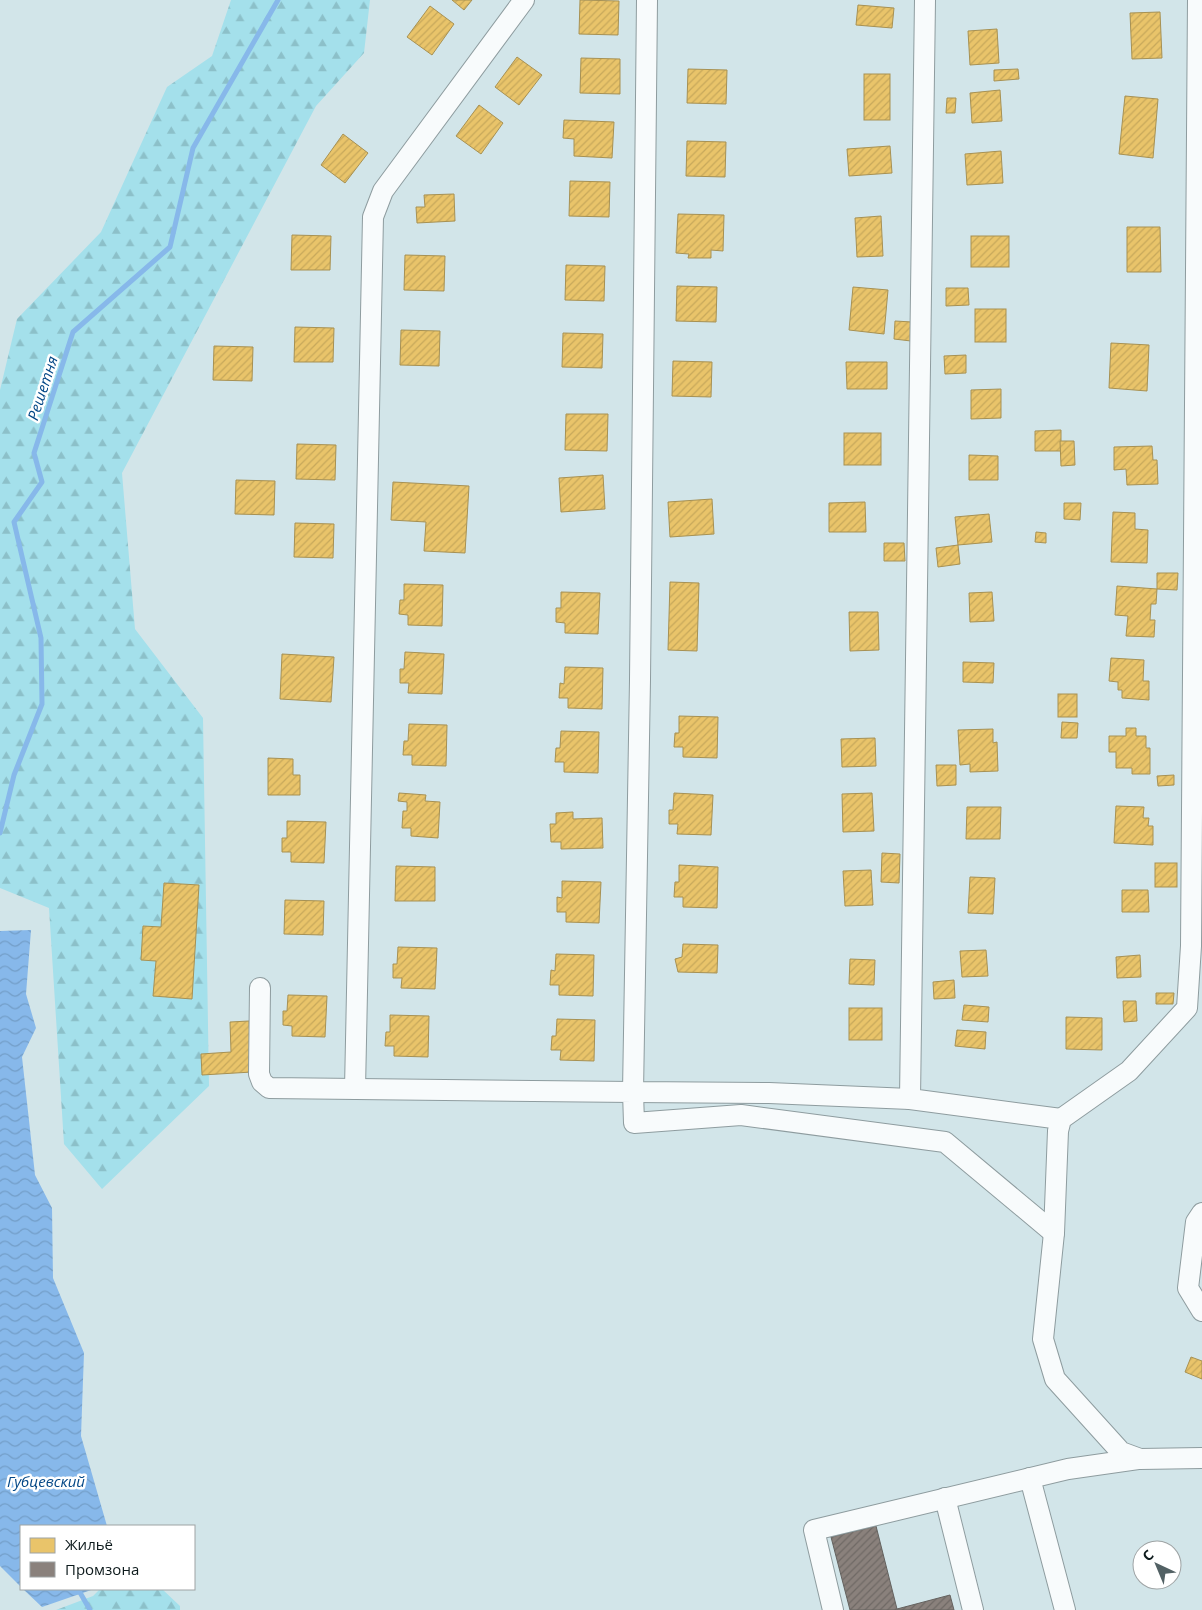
<svg xmlns="http://www.w3.org/2000/svg" width="1202" height="1610" font-family="'Open Sans',sans-serif">
  <style>
    .forest { fill: url(#forest-firs) }
    .water { fill: url(#water-waves) }
    .homes { fill: url(#homes-hatch); stroke: #a79153 }
    .industry { fill: url(#industry-hatch); stroke: #64625f }
    .lines { fill: none; stroke-linecap: round; stroke-linejoin: round }
    .stream { stroke: #87b8ea; stroke-width: 5 }
    .minor-casing { stroke: #8e9c9f; stroke-width: 22 }
    .minor { stroke: #f8fbfc; stroke-width: 20 }
    .labels { text-anchor: middle; dominant-baseline: central; stroke-width: 5; stroke-linejoin: round; paint-order: stroke }
    .water-label { font-size: 15px; font-style: italic; fill: #034786; stroke: #fff }
  </style>
  <defs>
    <pattern id="forest-firs" width="22" height="20" patternUnits="userSpaceOnUse" patternTransform="scale(1.25)"><rect width="22" height="20" fill="#a4e0eb"/><path d="M5 1l3.5 6h-7zM16 11l3.5 6h-7z" fill="#8cc0c9"/></pattern>
    <pattern id="water-waves" width="16" height="10" patternUnits="userSpaceOnUse" patternTransform="scale(1.25)"><rect width="16" height="10" fill="#87b8ea"/><path d="M0 5q4-4 8 0t8 0" fill="none" stroke="#739ec8"/></pattern>
    <pattern id="homes-hatch" width="6" height="6" patternUnits="userSpaceOnUse" patternTransform="scale(1.25)"><rect width="6" height="6" fill="#e9c46a"/><path d="M-1 1l2-2M0 6l6-6M5 7l2-2" fill="none" stroke="#c7a85b"/></pattern>
    <pattern id="industry-hatch" width="6" height="6" patternUnits="userSpaceOnUse" patternTransform="scale(1.25)"><rect width="6" height="6" fill="#8a817c"/><path d="M-1 1l2-2M0 6l6-6M5 7l2-2" fill="none" stroke="#6f6965"/></pattern>
  </defs>
  <rect width="100%" height="100%" fill="#d2e5e9"/>
  <g class="forest">
    <polygon points="231,0 370,0 364,53 316,106 122,473 135,629 203,718 209,1086 102,1189 64,1144 49,908 0,888 0,390 17,319 101,232 167,87 212,56"/>
    <polygon points="100,1589 162,1589 180,1606 180,1610 56,1610 93,1596"/>
  </g>
  <g class="water">
    <polygon points="31,930 26,994 36,1028 22,1057 35,1175 52,1208 53,1278 84,1353 81,1436 107,1526 21,1526 21,1587 0,1566 0,931"/>
    <polygon points="23,1589 94,1589 42,1607"/>
  </g>
  <g class="homes">
    <polygon points="452,0 472,0 464,10"/>
    <polygon points="580,0 619,1 618,35 579,34"/>
    <polygon points="858,5 894,8 892,28 856,25"/>
    <polygon points="430,6 454,24 432,55 407,37"/>
    <polygon points="1160,12 1162,58 1132,59 1130,13"/>
    <polygon points="997,29 999,63 970,65 968,31"/>
    <polygon points="517,57 542,75 519,105 495,87"/>
    <polygon points="581,58 620,59 620,94 580,93"/>
    <polygon points="688,69 727,70 726,104 687,103"/>
    <polygon points="1018,69 1019,79 994,81 994,70"/>
    <rect x="864" y="74" width="26" height="46"/>
    <polygon points="1000,90 1002,121 972,123 970,93"/>
    <polygon points="1125,96 1158,99 1153,158 1119,154"/>
    <polygon points="947,98 956,98 955,113 946,113"/>
    <polygon points="479,105 503,123 481,154 456,136"/>
    <polygon points="564,120 614,122 612,158 574,156 574,139 563,138"/>
    <polygon points="343,134 368,153 345,183 321,165"/>
    <polygon points="687,141 726,142 725,177 686,176"/>
    <polygon points="890,146 892,173 849,176 847,149"/>
    <polygon points="1001,151 1003,183 967,185 965,154"/>
    <polygon points="570,181 610,182 609,217 569,216"/>
    <polygon points="454,194 455,221 417,223 416,207 425,207 424,195"/>
    <polygon points="678,214 724,215 723,251 711,250 711,258 688,258 689,254 676,253"/>
    <polygon points="881,216 883,256 857,257 855,218"/>
    <polygon points="1127,227 1160,227 1161,272 1127,272"/>
    <polygon points="292,235 331,236 330,270 291,270"/>
    <rect x="971" y="236" width="38" height="31"/>
    <polygon points="405,255 445,256 444,291 404,290"/>
    <polygon points="566,265 605,266 604,301 565,300"/>
    <polygon points="677,286 717,287 716,322 676,321"/>
    <polygon points="853,287 888,290 884,334 849,330"/>
    <polygon points="946,288 968,288 969,305 946,306"/>
    <rect x="975" y="309" width="31" height="33"/>
    <polygon points="895,321 912,322 911,341 894,339"/>
    <polygon points="295,327 334,328 333,362 294,362"/>
    <polygon points="401,330 440,331 439,366 400,365"/>
    <polygon points="563,333 603,334 602,368 562,367"/>
    <polygon points="1111,343 1149,345 1147,391 1109,388"/>
    <polygon points="214,346 253,347 252,381 213,380"/>
    <polygon points="966,355 966,373 945,374 944,356"/>
    <polygon points="673,361 712,362 711,397 672,396"/>
    <polygon points="846,362 887,362 887,389 847,389"/>
    <polygon points="1001,389 1001,418 971,419 971,390"/>
    <polygon points="566,414 608,414 607,451 565,450"/>
    <polygon points="1061,430 1061,451 1035,451 1035,431"/>
    <rect x="844" y="433" width="37" height="32"/>
    <polygon points="1060,441 1074,441 1075,465 1061,466"/>
    <polygon points="297,444 336,445 335,480 296,479"/>
    <polygon points="1152,446 1153,460 1157,460 1158,484 1127,485 1126,469 1114,470 1114,447"/>
    <polygon points="969,455 998,456 998,480 969,480"/>
    <polygon points="603,475 605,509 561,512 559,478"/>
    <polygon points="236,480 275,481 274,515 235,514"/>
    <polygon points="393,482 469,486 465,553 424,551 426,522 391,520"/>
    <polygon points="712,499 714,534 670,537 668,502"/>
    <polygon points="865,502 866,532 829,532 829,503"/>
    <polygon points="1064,503 1081,503 1080,520 1064,519"/>
    <polygon points="1113,512 1135,513 1135,529 1148,530 1147,563 1111,562"/>
    <polygon points="989,514 992,542 958,545 955,517"/>
    <polygon points="295,523 334,524 333,558 294,557"/>
    <polygon points="1036,532 1046,533 1046,543 1035,542"/>
    <polygon points="884,543 904,543 905,561 884,561"/>
    <polygon points="958,545 960,564 938,567 936,548"/>
    <polygon points="1157,573 1178,573 1177,590 1157,589"/>
    <polygon points="670,582 699,583 697,651 668,650"/>
    <polygon points="404,584 443,585 442,626 408,625 408,615 399,614 400,600 404,600"/>
    <polygon points="1117,586 1157,589 1156,604 1151,604 1150,620 1155,620 1154,637 1126,636 1128,616 1115,615"/>
    <polygon points="561,592 600,593 598,634 565,633 565,623 556,622 556,608 561,608"/>
    <polygon points="992,592 994,621 970,622 969,593"/>
    <polygon points="849,612 878,612 879,650 850,651"/>
    <polygon points="405,652 444,654 442,694 408,693 409,683 400,683 400,669 404,669"/>
    <polygon points="282,654 334,657 331,702 280,699"/>
    <polygon points="1111,658 1144,660 1143,681 1149,681 1149,700 1122,698 1122,690 1118,690 1118,682 1109,681"/>
    <polygon points="963,662 994,663 993,683 963,682"/>
    <polygon points="565,667 603,668 602,709 568,708 568,698 559,698 560,683 564,684"/>
    <rect x="1058" y="694" width="19" height="23"/>
    <polygon points="679,716 718,717 717,758 683,757 683,747 674,747 675,733 679,733"/>
    <polygon points="1062,722 1078,723 1077,738 1061,738"/>
    <polygon points="409,724 447,725 446,766 412,765 412,755 403,755 404,741 408,741"/>
    <polygon points="1126,728 1136,728 1136,736 1146,736 1146,748 1150,748 1150,774 1132,774 1132,768 1116,768 1116,752 1109,752 1109,736 1126,736"/>
    <polygon points="993,729 993,743 997,742 998,771 970,772 970,764 960,765 958,730"/>
    <polygon points="561,731 599,732 598,773 564,772 564,762 555,762 556,748 560,748"/>
    <polygon points="875,738 876,766 842,767 841,739"/>
    <polygon points="268,758 293,759 293,775 300,775 300,795 268,795"/>
    <polygon points="936,765 956,765 956,785 937,786"/>
    <polygon points="1174,775 1174,785 1158,786 1157,776"/>
    <polygon points="399,793 426,795 425,801 440,802 438,838 411,836 411,828 402,828 403,811 407,811 407,802 398,801"/>
    <polygon points="674,793 713,795 711,835 677,834 678,824 669,824 669,810 673,810"/>
    <polygon points="872,793 874,831 843,832 842,794"/>
    <polygon points="1116,806 1144,807 1143,818 1149,818 1148,826 1153,826 1153,845 1114,843"/>
    <polygon points="967,807 1001,807 1000,839 966,839"/>
    <polygon points="573,812 573,819 602,818 603,848 561,849 561,842 551,842 550,824 556,824 556,813"/>
    <polygon points="287,821 326,822 324,863 291,862 291,852 282,852 282,838 287,838"/>
    <polygon points="882,853 900,854 899,883 881,882"/>
    <rect x="1155" y="863" width="22" height="24"/>
    <polygon points="679,865 718,867 717,908 683,907 683,897 674,897 675,882 679,882"/>
    <polygon points="396,866 435,867 435,901 395,901"/>
    <polygon points="871,870 873,905 845,906 843,871"/>
    <polygon points="970,877 995,878 993,914 968,913"/>
    <polygon points="562,881 601,882 599,923 566,922 566,912 557,912 557,897 562,898"/>
    <polygon points="164,883 199,885 192,999 153,996 156,961 141,960 143,926 161,927"/>
    <polygon points="1122,890 1148,890 1149,912 1122,912"/>
    <polygon points="285,900 324,901 323,935 284,934"/>
    <polygon points="683,944 718,945 717,973 678,972 675,959 682,957"/>
    <polygon points="398,947 437,948 435,989 401,988 402,978 393,978 393,964 397,964"/>
    <polygon points="986,950 988,976 962,977 960,951"/>
    <polygon points="556,954 594,955 593,996 559,995 559,985 550,985 551,970 555,971"/>
    <polygon points="1140,955 1141,977 1117,978 1116,957"/>
    <polygon points="850,959 875,960 874,985 849,984"/>
    <polygon points="954,980 955,998 934,999 933,982"/>
    <polygon points="1156,993 1174,993 1173,1004 1156,1004"/>
    <polygon points="288,995 327,996 325,1037 292,1036 292,1026 283,1025 283,1011 287,1011"/>
    <polygon points="1123,1001 1136,1001 1137,1021 1124,1022"/>
    <polygon points="964,1005 989,1007 988,1022 962,1020"/>
    <rect x="849" y="1008" width="33" height="32"/>
    <polygon points="390,1015 429,1016 428,1057 394,1056 394,1046 385,1046 386,1032 390,1032"/>
    <polygon points="1066,1017 1102,1018 1102,1050 1066,1049"/>
    <polygon points="557,1019 595,1020 594,1061 560,1060 561,1050 551,1050 552,1036 556,1036"/>
    <polygon points="249,1021 252,1072 202,1075 201,1054 231,1052 230,1022"/>
    <polygon points="957,1030 986,1032 985,1049 955,1046"/>
    <polygon points="1191,1357 1202,1361 1202,1379 1185,1372"/>
  </g>
  <polygon class="industry" points="876,1526 897,1609 950,1595 954,1610 850,1610 831,1537"/>
  <g class="lines">
    <g class="stream">
      <polyline points="0,833 14,775 42,704 41,638 14,522 42,482 34,453 73,332 170,247 193,148 278,0"/>
      <polyline points="78,1589 90,1610"/>
    </g>
    <defs>
      <g id="minor">
        <polyline points="647,0 640,680 633,1092 769,1093 910,1099"/>
        <polyline points="925,0 910,1099 1061,1119"/>
        <polyline points="1198,0 1191,946 1187,1008 1129,1071 1061,1119 1058,1131 1054,1233 1043,1339 1055,1379 1121,1452 1140,1459 1202,1458"/>
        <polyline points="260,988 259,1074 262,1082 269,1088 633,1092 634,1123 741,1115 945,1142 1054,1233"/>
        <polyline points="355,1089 373,217 383,191 524,0"/>
        <polyline points="1202,1213 1196,1222 1188,1288 1202,1311"/>
        <polyline points="1030,1478 1065,1610"/>
        <polyline points="945,1498 973,1610"/>
        <polyline points="833,1610 814,1530 1068,1469 1138,1459"/>
      </g>
    </defs>
    <use href="#minor" class="minor-casing"/>
    <use href="#minor" class="minor"/>
  </g>
  <g class="labels">
    <g class="water-label">
      <text transform="translate(42 388) rotate(-72)">Решетня</text>
      <text x="46" y="1481">Губцевский</text>
    </g>
  </g>
  <rect x="20" y="1525" width="175" height="65" fill="#ffffff" stroke="#9ea3a4"/>
  <rect x="30" y="1538" width="25" height="15" fill="#e9c46a" stroke="#9ea3a4"/>
  <text x="65" y="1550" font-size="15" fill="#0d1a1c">Жильё</text>
  <rect x="30" y="1562" width="25" height="15" fill="#8a817c" stroke="#9ea3a4"/>
  <text x="65" y="1575" font-size="15" fill="#0d1a1c">Промзона</text>
  <g transform="translate(1157 1565) rotate(316)"><circle r="24" fill="#ffffff" stroke="#9ea3a4"/>
  <path d="M0-4L9 19L0 12L-9 19Z" fill="#526164"/>
  <text y="-8" font-size="14" font-weight="bold" text-anchor="middle" fill="#0d1a1c">С</text>
  </g>
</svg>
